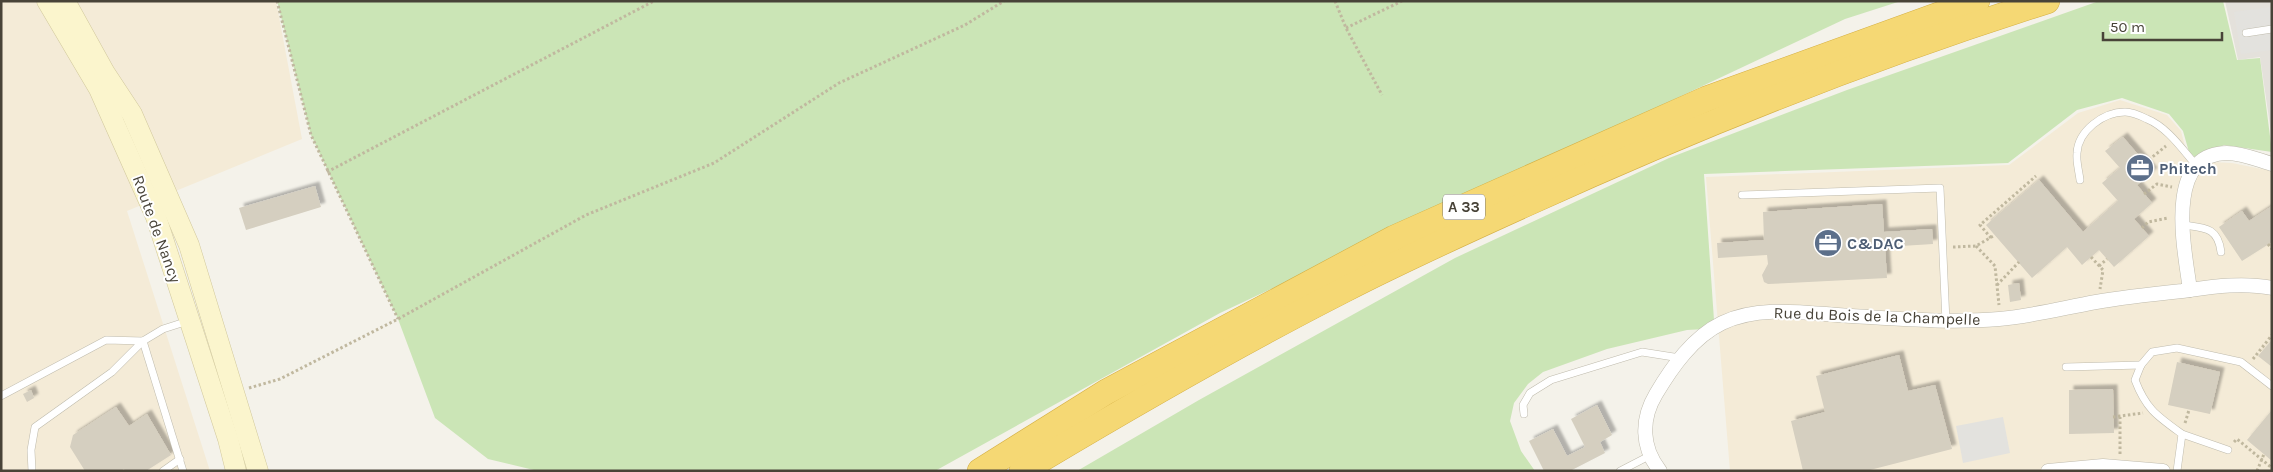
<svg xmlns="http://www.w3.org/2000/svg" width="2273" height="472" font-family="Karla,sans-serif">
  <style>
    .commercial { fill: #f4ebd7 }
    .industrial { fill: #e4e1db }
    .green { fill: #cbe5b6 }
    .parking { fill: #e3e2de }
    .building { fill: #d5cfc0; filter: url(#shadow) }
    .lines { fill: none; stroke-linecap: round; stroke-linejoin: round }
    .service-casing { stroke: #bfbbad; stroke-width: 8 }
    .minor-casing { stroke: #bfbbad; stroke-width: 15 }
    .secondary-casing { stroke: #d1c89c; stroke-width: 21 }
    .motorway-casing { stroke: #d4af44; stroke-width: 26 }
    .path { stroke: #c0b89f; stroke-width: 3; stroke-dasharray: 2.5 2.5; stroke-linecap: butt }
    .service { stroke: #fff; stroke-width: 7 }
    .minor { stroke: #fff; stroke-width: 14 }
    .secondary { stroke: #fbf5cd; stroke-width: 20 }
    .motorway { stroke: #f5d874; stroke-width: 25 }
    .labels { text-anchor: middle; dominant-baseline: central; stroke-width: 4; stroke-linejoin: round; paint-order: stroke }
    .shield { fill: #fff; stroke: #7f7b74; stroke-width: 1 }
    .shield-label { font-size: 15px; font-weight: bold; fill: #484338 }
    .service-label { font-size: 16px; font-weight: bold; fill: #4e5e75; stroke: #fff; text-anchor: start }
    .street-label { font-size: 16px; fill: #484338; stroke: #fff }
  </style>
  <defs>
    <filter id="shadow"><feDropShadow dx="4.5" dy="-4.5" stdDeviation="1" flood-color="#0004"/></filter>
  </defs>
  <rect width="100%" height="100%" fill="#f4f2ea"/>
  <g class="commercial">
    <polygon points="1,1 276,1 302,139 127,211 210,471 1,471"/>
    <polygon points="2120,100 2167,115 2181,131 2191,170 2211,162 2232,163 2272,171 2272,471 1730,471 1706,177 2009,165 2078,113"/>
  </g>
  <polygon class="industrial" points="2225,1 2272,1 2272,139 2260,57 2238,60"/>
  <g class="green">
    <polygon points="277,1 1901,1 1845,19 1220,313 935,471 538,471 488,459 435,418 398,319 311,135"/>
    <polygon points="2099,1 2223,1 2237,60 2260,58 2272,152 2224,145 2197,159 2189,152 2183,131 2169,114 2122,98 2077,110 2008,163 1704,174 1714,320 1705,329 1687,330 1607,349 1543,372 1528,384 1514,403 1510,421 1521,451 1535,471 1077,471 1199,400 1455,258 1669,158 1847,90"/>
  </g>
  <g class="parking">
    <polygon points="2270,7 2272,50 2241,54 2234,12"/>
    <polygon points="2003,417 2010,453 1963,463 1956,426"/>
  </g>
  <g class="building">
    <polygon points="2123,137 2153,172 2137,185 2152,203 2134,219 2149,236 2114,267 2099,250 2082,265 2067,247 2032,278 1986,225 2039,180 2083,232 2118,201 2102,183 2120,168 2105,151"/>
    <polygon points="315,186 321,207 246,230 239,208"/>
    <polygon points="1882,204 1884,232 1932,229 1933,244 1885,247 1887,278 1768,284 1764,282 1762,275 1768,264 1767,255 1718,258 1717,243 1764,240 1763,212"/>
    <polygon points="2272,206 2272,242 2242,261 2219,227 2242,211 2249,221"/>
    <polygon points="2019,283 2021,300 2010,302 2008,285"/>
    <polygon points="2272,340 2272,367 2258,356"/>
    <polygon points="1899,355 1908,391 1935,385 1952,449 1866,471 1803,471 1791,421 1825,412 1816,376"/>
    <polygon points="2177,362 2220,372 2210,414 2168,405"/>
    <polygon points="2113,389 2114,433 2069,434 2069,390"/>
    <polygon points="31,390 34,398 27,402 23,394"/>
    <polygon points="1597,405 1612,435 1600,442 1605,453 1570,471 1544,471 1529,441 1553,429 1567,456 1585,447 1571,419"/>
    <polygon points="116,407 129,426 147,414 171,455 146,471 125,471 124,469 121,471 85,471 70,447 73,435"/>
    <polygon points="2272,410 2272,461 2247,440"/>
  </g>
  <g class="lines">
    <defs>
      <g id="service">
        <polyline points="2246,33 2272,29"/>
        <path d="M2080,180C2079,171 2076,162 2077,153C2078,131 2103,112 2125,112C2131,112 2141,116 2147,119C2167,127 2182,149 2196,165"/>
        <polyline points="1742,195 1940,188 1946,322"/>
        <path d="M2183,225C2205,228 2218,227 2221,252"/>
        <polyline points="143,341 183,471"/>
        <polyline points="2066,367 2141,365"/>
        <polyline points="1,396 106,340 143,341"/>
        <polyline points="1524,414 1523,405 1530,393 1551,380 1642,352 1680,358"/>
        <polyline points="2182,434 2228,450"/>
        <polyline points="32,471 31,450 35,427 112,372 143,341 163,329 188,321"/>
        <polyline points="163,471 180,459"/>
        <polyline points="1620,471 1651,455"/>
        <path d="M2177,471L2182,434C2157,416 2146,409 2135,380L2141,365L2152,352L2177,348L2241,362L2272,386"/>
      </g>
      <g id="minor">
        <path d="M2190,290C2185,251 2163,154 2227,153C2242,153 2258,160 2272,164"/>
        <path d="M1660,471C1641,447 1641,419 1656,394C1672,367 1693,337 1722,323C1761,304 1811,314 1852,316C1902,319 1950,323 1999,319C2032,316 2063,308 2096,302C2124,297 2153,294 2182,291C2211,287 2242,282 2272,288"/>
        <polyline points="2048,471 2103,466 2163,471"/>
      </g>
      <g id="secondary">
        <polyline points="47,1 99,89 156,217 228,439 236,471"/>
        <polyline points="65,1 105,73 132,114 189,245 258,471"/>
      </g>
      <g id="motorway">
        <polyline points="980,471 1106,392 1394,238 1706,99 1977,1"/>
        <path d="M1022,471C1127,408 1234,346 1344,290C1404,259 1466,231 1528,203C1697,126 1870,57 2047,1"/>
      </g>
    </defs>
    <use href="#service" class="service-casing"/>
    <use href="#minor" class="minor-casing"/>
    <use href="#secondary" class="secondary-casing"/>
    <use href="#motorway" class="motorway-casing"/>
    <g class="path">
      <polyline points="277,1 311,135 398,319"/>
      <polyline points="1335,1 1346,28 1382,95"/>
      <polyline points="1346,28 1402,1"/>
      <polyline points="2145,163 2166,146"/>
      <polyline points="327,172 654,1"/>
      <polyline points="2144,194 2157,184 2172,187"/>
      <polyline points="2142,228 2148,222 2168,218"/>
      <polyline points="1991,238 1980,225 2036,176"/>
      <polyline points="2268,244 2272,249"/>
      <polyline points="1976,246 1995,266 1999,305"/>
      <polyline points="1953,247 1976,246 1995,235"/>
      <polyline points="2091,257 2103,270 2100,289"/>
      <polyline points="2099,266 2107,259"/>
      <polyline points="1997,285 2019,262"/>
      <polyline points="2253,359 2272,335"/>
      <polyline points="249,388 280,379 398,319 586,215 714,163 839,83 965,25 1004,1"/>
      <polyline points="2113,417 2143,413"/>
      <polyline points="2185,423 2189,410"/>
      <polyline points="2234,442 2237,439 2272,468"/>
      <polyline points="2120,454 2120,417"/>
      <polyline points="2257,471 2264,454"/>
    </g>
    <use href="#service" class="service"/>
    <use href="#minor" class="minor"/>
    <use href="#secondary" class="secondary"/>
    <use href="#motorway" class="motorway"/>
  </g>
  <defs>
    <symbol id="office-disc" viewBox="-11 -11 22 22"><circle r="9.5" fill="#5c6f8a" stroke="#fff"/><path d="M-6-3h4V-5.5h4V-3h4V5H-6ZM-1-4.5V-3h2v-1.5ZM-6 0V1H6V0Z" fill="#fff"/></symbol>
  </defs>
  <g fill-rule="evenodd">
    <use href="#office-disc" x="2124" y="152" width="32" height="32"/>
    <use href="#office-disc" x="1812" y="227" width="32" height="32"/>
  </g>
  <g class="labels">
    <rect class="shield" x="1443" y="194.5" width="42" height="25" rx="4"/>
    <g class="shield-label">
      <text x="1464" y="207">A 33</text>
    </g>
    <g class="service-label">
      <text x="2159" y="168">Phitech</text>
      <text x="1847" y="243">C&amp;DAC</text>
    </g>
    <g class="street-label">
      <text transform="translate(157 229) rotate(70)">Route de Nancy</text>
      <text transform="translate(1877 316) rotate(2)">Rue du Bois de la Champelle</text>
    </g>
  </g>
  <rect width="2273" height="472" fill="none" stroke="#484338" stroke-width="5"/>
  <path d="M2103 32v8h119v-8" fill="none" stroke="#484338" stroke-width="2.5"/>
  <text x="2110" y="32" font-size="15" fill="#484338" stroke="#ffffff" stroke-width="4" paint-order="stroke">50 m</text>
</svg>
